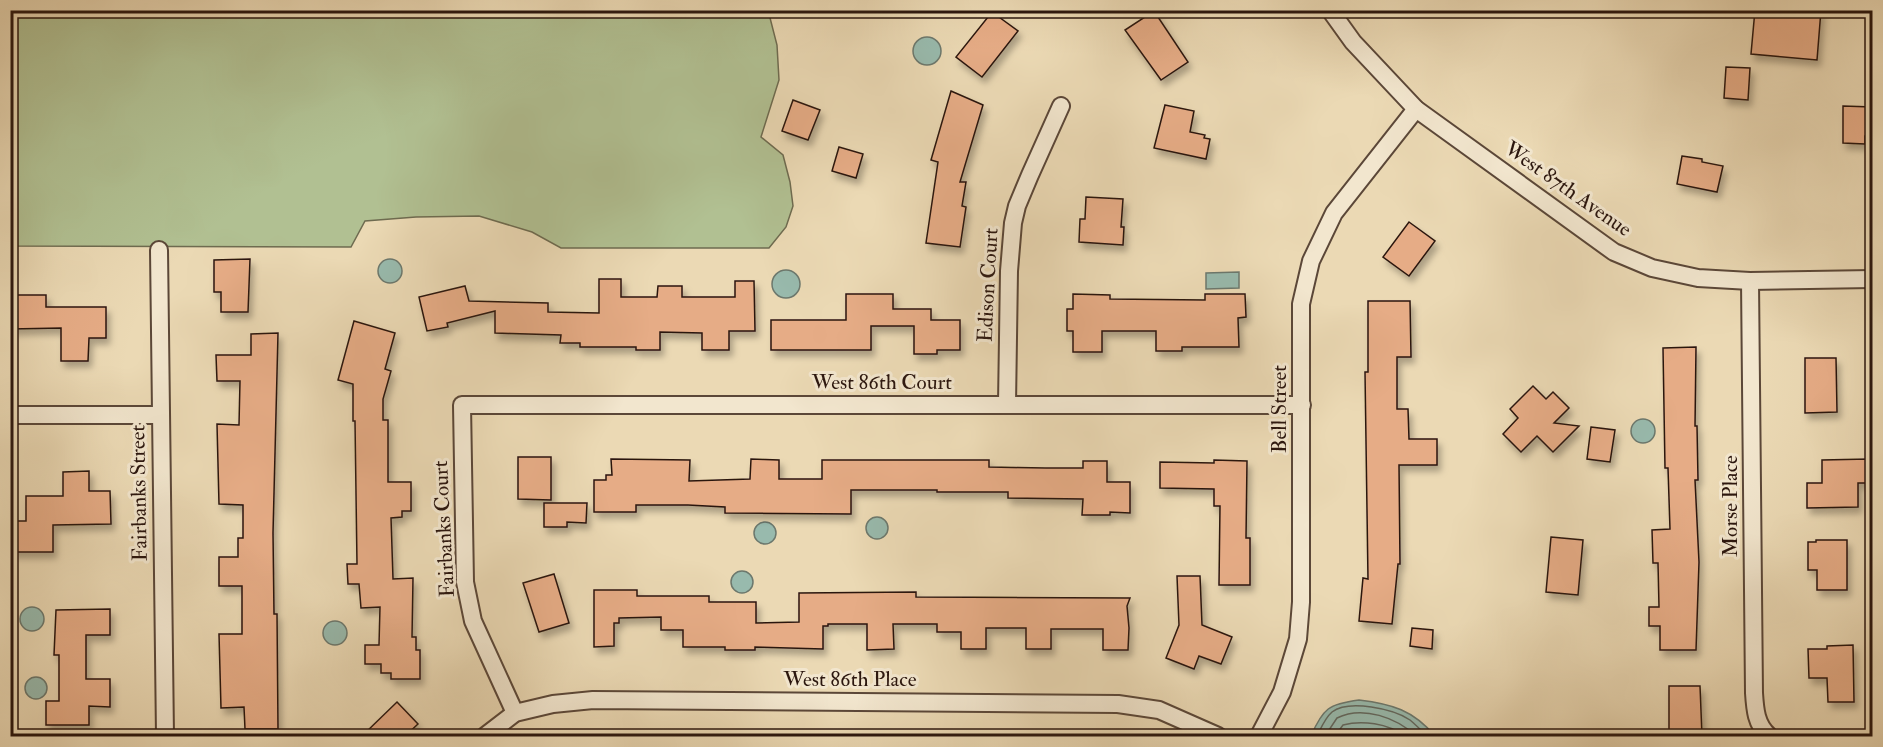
<svg xmlns="http://www.w3.org/2000/svg" width="1883" height="747" font-family="'IM FELL Double Pica',serif">
  <style>
    .green { fill: #b1c092; stroke: #6e6b50; stroke-width: 1.5 }
    .water { fill: #98baad; stroke: #6c786d; stroke-width: 1.5 }
    .lines { fill: none; stroke-linecap: round; stroke-linejoin: round }
    .shore { stroke: #62685e; stroke-width: 1.5 }
    .building { fill: #e6ac86; stroke: #2b160e; stroke-width: 1.5; filter: url(#shadow) }
    .minor-casing { stroke: #5b4738; stroke-width: 20 }
    .minor { stroke: #f2e6ce; stroke-width: 16 }
    .labels { text-anchor: middle; dominant-baseline: central; stroke-width: 6; stroke-linejoin: round; paint-order: stroke }
    .street-label { font-size: 21px; fill: #2b160e; stroke: #f2e6ce }
  </style>
  <defs>
    <filter id="shadow"><feDropShadow dx="3.5" dy="6" stdDeviation="3" flood-color="#0004"/></filter>
  </defs>
  <rect width="100%" height="100%" fill="#ebd9b4"/>
  <filter id="stains"><feTurbulence type="fractalNoise" baseFrequency=".00333" numOctaves="4"/><feColorMatrix values="0 0 0 0 .2 0 0 0 0 .09 0 0 0 0 .02 0 0 0 .5 -.17"/></filter>
  <radialGradient id="worn" r=".72"><stop offset=".6" stop-color="#630" stop-opacity="0"/><stop offset="1" stop-color="#630" stop-opacity=".3"/></radialGradient>
  <polygon class="green" points="765,10 769,14 777,45 779,80 761,137 783,155 790,182 793,206 786,227 769,248 561,248 532,232 479,216 416,217 365,221 351,247 11,246 11,11"/>
  <g class="water">
    <circle cx="927" cy="51" r="14"/>
    <circle cx="390" cy="271" r="12"/>
    <circle cx="786" cy="284" r="14"/>
    <polygon points="1239,272 1239,288 1206,289 1206,273"/>
    <circle cx="1643" cy="431" r="12"/>
    <circle cx="877" cy="528" r="11"/>
    <circle cx="765" cy="533" r="11"/>
    <circle cx="742" cy="582" r="11"/>
    <circle cx="32" cy="619" r="12"/>
    <circle cx="335" cy="633" r="12"/>
    <circle cx="36" cy="688" r="11"/>
    <path d="M1359,700C1392,704 1413,710 1435,736H1311C1323,708 1329,704 1359,700Z"/>
  </g>
  <g class="lines">
    <g class="shore">
      <path d="M1317,736C1321,728 1325,718 1332,712C1349,699 1394,709 1410,720C1416,725 1422,731 1427,736"/>
      <path d="M1325,736L1337,718C1363,705 1397,718 1416,736"/>
      <path d="M1335,736L1343,725C1361,720 1389,723 1403,736"/>
    </g>
  </g>
  <g class="building">
    <polygon points="1755,10 1821,10 1817,60 1751,54"/>
    <polygon points="1154,11 1188,62 1161,80 1125,30"/>
    <polygon points="992,12 1018,31 982,77 956,57"/>
    <polygon points="1726,67 1750,68 1748,100 1724,98"/>
    <polygon points="951,91 983,105 960,182 966,182 962,206 966,207 960,247 926,243 938,162 931,160"/>
    <polygon points="793,100 820,110 808,140 782,131"/>
    <polygon points="1165,105 1194,111 1190,132 1205,135 1204,138 1210,139 1206,159 1154,148"/>
    <polygon points="1843,106 1872,107 1872,137 1865,136 1865,144 1843,143"/>
    <polygon points="839,147 863,154 856,178 832,171"/>
    <polygon points="1682,156 1702,159 1702,162 1723,166 1717,192 1677,184"/>
    <polygon points="1086,197 1123,199 1121,227 1124,227 1123,245 1079,242 1080,219 1085,219"/>
    <polygon points="1409,222 1435,241 1409,276 1383,257"/>
    <polygon points="250,259 248,312 221,312 221,292 214,292 214,260"/>
    <polygon points="599,279 621,279 621,297 657,297 658,286 682,286 682,297 735,297 735,281 754,281 755,331 729,331 729,350 702,350 702,333 660,332 660,350 636,350 636,347 580,347 580,343 560,343 561,335 495,333 495,311 447,323 448,327 427,331 419,297 465,286 469,301 548,303 548,312 599,313"/>
    <polygon points="846,294 893,294 893,309 931,309 931,320 960,320 960,350 937,350 937,354 914,354 914,326 871,326 871,350 771,350 771,320 846,320"/>
    <polygon points="1073,294 1110,295 1110,299 1205,300 1205,294 1245,294 1246,317 1238,318 1239,347 1182,347 1182,351 1156,351 1156,331 1102,331 1102,352 1073,352 1073,331 1067,331 1067,309 1073,309"/>
    <polygon points="10,295 46,295 46,307 106,307 106,338 89,338 88,361 61,361 61,328 10,329"/>
    <polygon points="1368,301 1410,301 1411,357 1397,357 1397,409 1408,409 1409,439 1437,439 1437,465 1399,465 1400,564 1398,564 1392,624 1359,621 1363,578 1368,579 1365,372 1368,372"/>
    <polygon points="354,321 395,333 385,369 391,371 383,399 383,420 388,420 388,482 411,482 411,511 402,511 402,517 391,518 393,579 413,578 412,637 416,637 416,650 420,650 420,679 391,679 391,673 381,673 381,664 365,664 365,645 379,645 380,607 361,608 359,584 348,584 347,564 357,564 355,421 353,421 353,384 338,380"/>
    <polygon points="278,333 273,533 274,614 277,614 278,729 245,729 244,707 221,708 219,634 242,634 242,586 219,586 219,557 238,557 238,538 243,538 243,505 219,504 217,424 239,425 240,381 217,381 216,355 251,355 251,334"/>
    <polygon points="1696,347 1695,426 1697,426 1698,480 1695,480 1699,562 1696,650 1660,650 1660,626 1649,626 1649,607 1659,607 1658,563 1653,563 1652,530 1670,529 1668,468 1665,468 1663,348"/>
    <polygon points="1805,358 1836,358 1837,412 1805,413"/>
    <polygon points="1533,386 1546,399 1553,392 1569,408 1554,423 1579,426 1553,452 1537,436 1521,452 1503,434 1518,418 1510,409"/>
    <polygon points="1591,427 1615,430 1610,462 1587,459"/>
    <polygon points="518,457 551,457 551,500 518,499"/>
    <polygon points="611,459 690,460 689,481 750,479 751,459 779,460 779,479 822,479 822,460 989,460 989,467 1046,468 1083,468 1083,461 1107,461 1107,482 1130,482 1130,513 1110,512 1110,515 1082,515 1083,499 1008,498 1008,492 937,492 937,490 851,490 851,514 725,513 725,507 688,505 636,505 636,512 594,512 594,480 606,480 606,475 612,475"/>
    <polygon points="1869,459 1870,483 1858,483 1858,507 1807,508 1807,483 1822,483 1822,460"/>
    <polygon points="1214,460 1247,461 1246,538 1250,538 1250,585 1219,585 1220,506 1214,506 1214,489 1160,488 1160,462 1214,463"/>
    <polygon points="89,471 89,491 110,491 111,524 53,525 53,552 10,552 10,521 26,521 26,496 63,496 63,472"/>
    <polygon points="544,503 587,503 586,523 567,522 567,527 544,527"/>
    <polygon points="1551,537 1583,540 1578,595 1546,592"/>
    <polygon points="1816,540 1847,540 1847,590 1817,590 1817,570 1808,570 1808,542 1816,542"/>
    <polygon points="554,574 569,623 539,632 523,583"/>
    <polygon points="1177,576 1200,576 1202,625 1232,637 1221,664 1199,656 1194,669 1166,658 1179,625"/>
    <polygon points="594,590 637,590 637,596 709,596 709,602 756,602 756,623 799,622 799,593 916,592 916,597 1130,598 1127,606 1129,628 1128,650 1103,650 1103,629 1051,629 1051,649 1026,649 1026,628 986,628 986,649 961,649 961,632 937,632 937,624 893,624 894,649 867,650 867,624 828,624 828,626 823,626 823,649 755,647 755,650 725,650 725,647 683,647 683,630 661,630 661,617 619,618 619,623 614,623 614,646 594,647"/>
    <polygon points="110,609 110,635 86,635 86,679 110,679 110,707 89,706 89,725 46,725 46,701 59,701 59,655 54,655 56,610"/>
    <polygon points="1412,628 1433,630 1432,649 1410,646"/>
    <polygon points="1853,645 1854,702 1828,702 1827,678 1809,678 1808,649 1827,649 1827,646"/>
    <polygon points="1669,686 1700,686 1702,736 1669,736"/>
    <polygon points="397,702 418,724 405,736 362,736"/>
  </g>
  <g class="lines">
    <defs>
      <g id="minor">
        <polyline points="1330,10 1353,42 1416,109 1614,252 1652,268 1698,278 1750,281 1872,279"/>
        <polyline points="159,250 165,736"/>
        <path d="M1750,281L1754,693C1755,709 1756,725 1769,736"/>
        <polyline points="1007,404 1009,271 1013,223 1017,206 1030,175 1061,106"/>
        <polyline points="10,415 161,415"/>
        <polyline points="515,713 473,621 465,582 462,405 1302,405"/>
        <polyline points="485,736 515,713 553,704 593,700 1118,704 1159,710 1218,736"/>
        <polyline points="1259,736 1282,692 1298,639 1301,602 1301,304 1311,261 1334,213 1416,109"/>
      </g>
    </defs>
    <use href="#minor" class="minor-casing"/>
    <use href="#minor" class="minor"/>
  </g>
  <g class="labels">
    <g class="street-label">
      <text transform="translate(1568 189) rotate(35)">West 87th Avenue</text>
      <text transform="translate(988 285) rotate(-87)">Edison Court</text>
      <text x="882" y="382">West 86th Court</text>
      <text transform="translate(1279 409) rotate(-90)">Bell Street</text>
      <text transform="translate(139 493) rotate(-91)">Fairbanks Street</text>
      <text transform="translate(1730 506) rotate(-90)">Morse Place</text>
      <text transform="translate(444 529) rotate(-93)">Fairbanks Court</text>
      <text x="850" y="679">West 86th Place</text>
    </g>
  </g>
  <rect width="1883" height="747" fill="none" stroke="#ebd9b4" stroke-width="36"/>
  <rect x="12" y="12" width="1859" height="723" fill="none" stroke="#2b160e" stroke-width="3"/>
  <rect x="18" y="18" width="1847" height="711" fill="none" stroke="#2b160e" stroke-width="1.5"/>
  <rect width="100%" height="100%" filter="url(#stains)"/>
  <rect width="100%" height="100%" fill="url(#worn)"/>
</svg>
